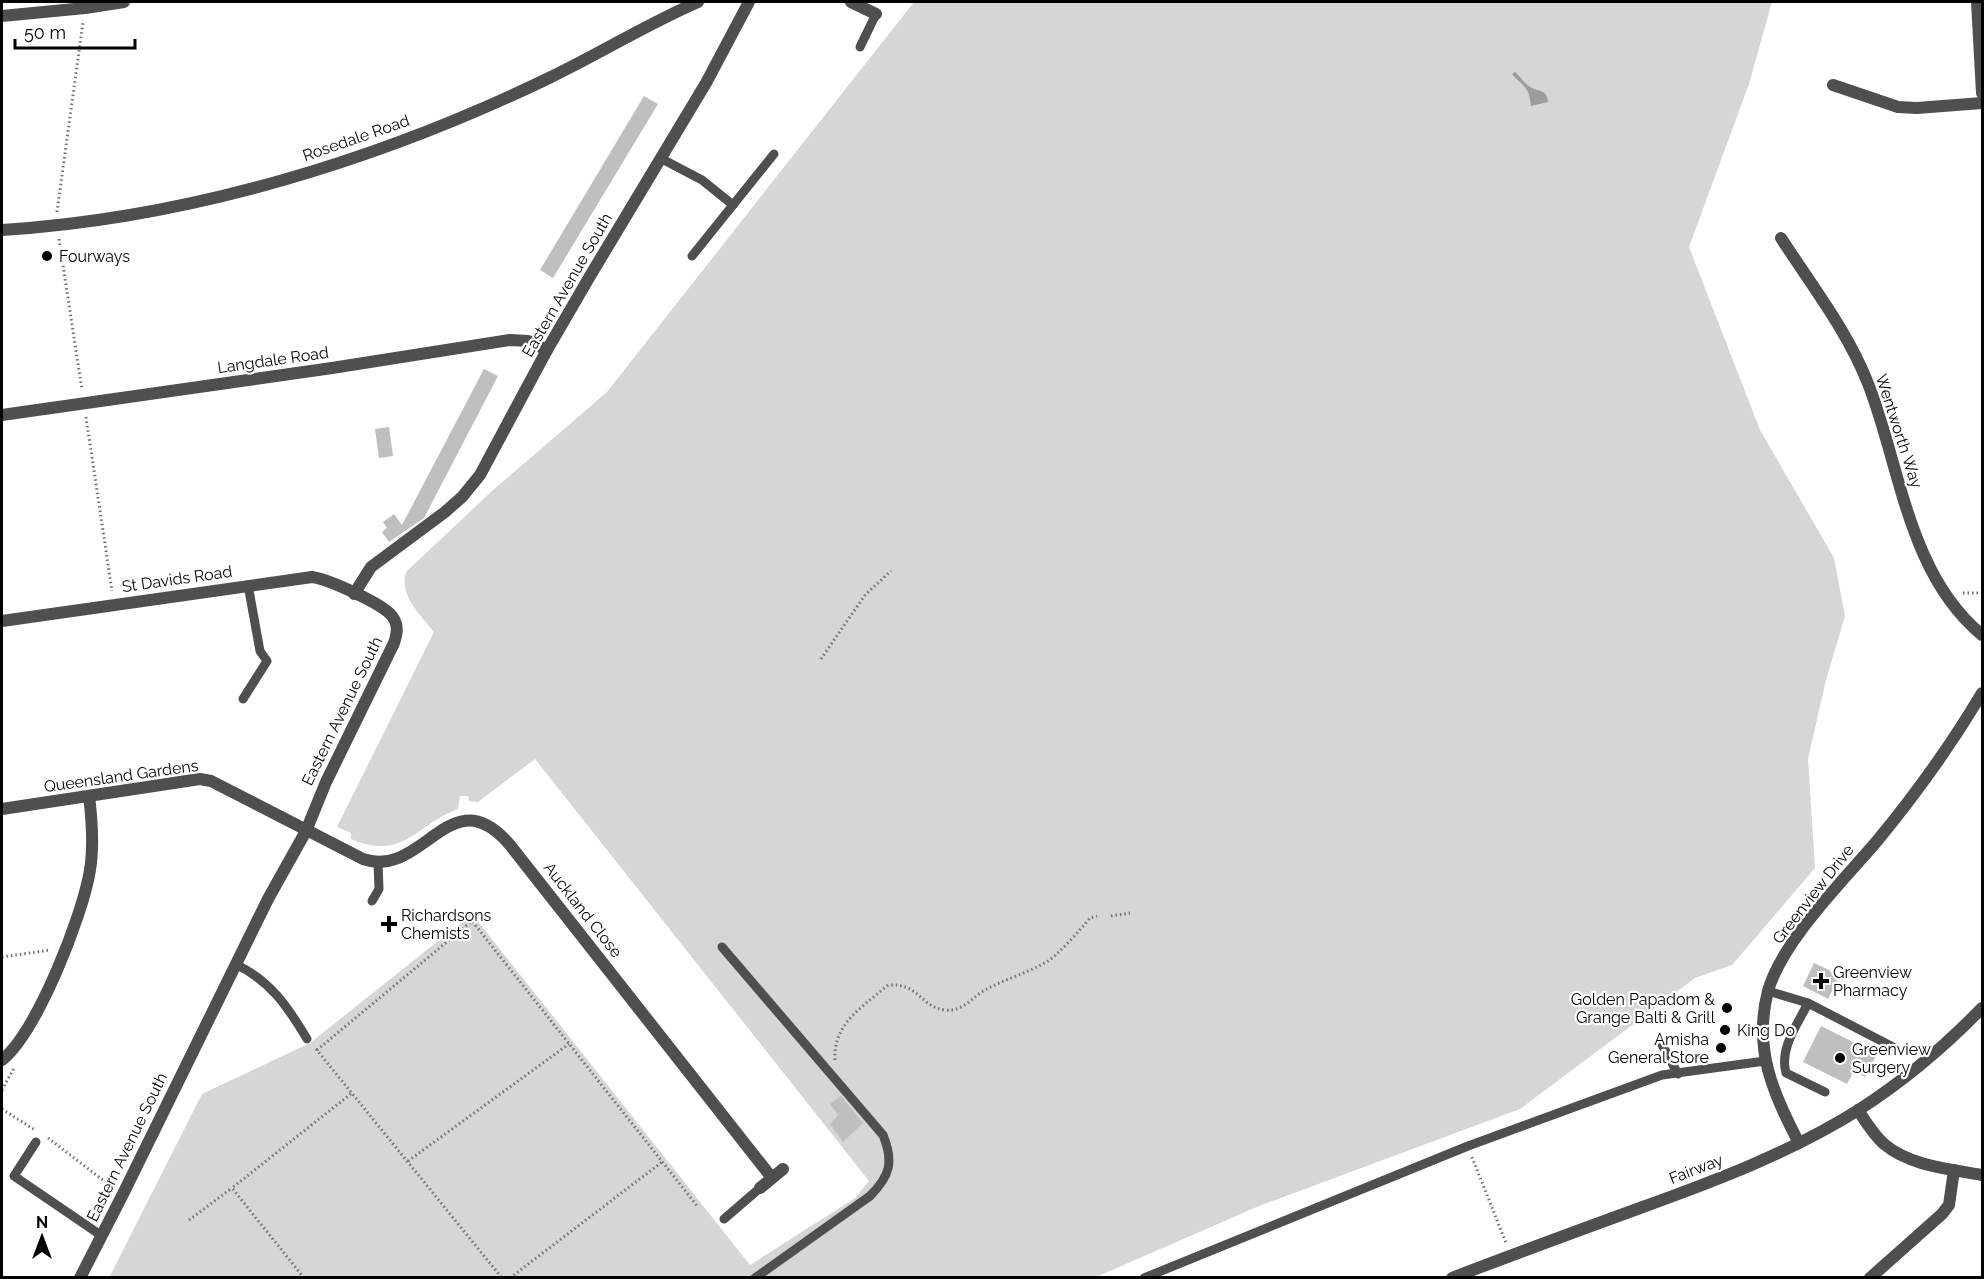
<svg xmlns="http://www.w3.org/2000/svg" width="1984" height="1279" font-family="Raleway,sans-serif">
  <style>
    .green { fill: #d6d6d6 }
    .water { fill: #9d9d9d }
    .building { fill: #bfbfbf }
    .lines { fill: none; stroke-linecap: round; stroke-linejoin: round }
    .path { stroke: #717171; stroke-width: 3; stroke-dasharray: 1.5 3; stroke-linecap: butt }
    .service { stroke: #4f4f4f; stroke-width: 9 }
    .minor { stroke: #4f4f4f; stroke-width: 12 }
    .poi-dot { fill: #000; stroke: #fff; stroke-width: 2 }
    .labels { text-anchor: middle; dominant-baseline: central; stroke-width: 4.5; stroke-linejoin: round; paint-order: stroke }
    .street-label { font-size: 16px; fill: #000; stroke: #fff }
    .poi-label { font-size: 16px; fill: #000; stroke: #fff; text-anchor: start }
  </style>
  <rect width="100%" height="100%" fill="#fff"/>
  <path class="green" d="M914,2H1772L1749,84L1689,247L1760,430L1834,558L1845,616L1826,680L1808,759L1815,868L1732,965L1695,978L1520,1109L1259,1206L1096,1277L109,1278L202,1094L310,1043L472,914L750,1265L855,1198L869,1181L535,759L478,802L469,801L468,796H460L458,809C413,826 405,861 351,839V833L337,827L434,632C420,614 399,596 406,572L492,491L607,392Z"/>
  <path class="water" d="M1515,72C1520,76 1524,83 1530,87C1539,92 1547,89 1548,102L1531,106C1530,102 1530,98 1529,95C1527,86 1517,81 1512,74Z"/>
  <g class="building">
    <polygon points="644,96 658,104 553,278 540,270"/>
    <polygon points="484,369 498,376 424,518 389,542 382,532 387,528 383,522 394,514 402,525"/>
    <polygon points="389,427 393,456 379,458 375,429"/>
    <polygon points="1814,963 1829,970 1838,979 1828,999 1803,986"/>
    <polygon points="1821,1026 1877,1054 1865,1077 1854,1071 1847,1084 1803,1062"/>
    <polygon points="841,1096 863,1123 843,1142 830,1124 838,1115 830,1104"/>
  </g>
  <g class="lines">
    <g class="path">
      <polyline points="57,212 83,22"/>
      <polyline points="59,239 82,390"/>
      <polyline points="86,417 112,591"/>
      <polyline points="1963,593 1982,593"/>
      <polyline points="821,659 865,595 891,571"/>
      <polyline points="1111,916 1130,913"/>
      <polyline points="2,957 50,950"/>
      <polyline points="316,1049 502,1278"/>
      <polyline points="317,1050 472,921 698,1207"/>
      <path d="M835,1060C833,1023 863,1007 888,985C920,983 920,1007 945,1010C963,1012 971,998 985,990C1005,979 1028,973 1048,961C1060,953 1080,930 1090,918L1097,916"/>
      <polyline points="2,1090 14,1068"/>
      <polyline points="2,1109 35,1130"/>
      <polyline points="48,1138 112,1187"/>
      <polyline points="1472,1157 1506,1243"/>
      <polyline points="408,1161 569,1044"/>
      <polyline points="189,1220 232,1188"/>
      <polyline points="304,1278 232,1188 352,1093"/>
      <polyline points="510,1278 662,1162"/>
    </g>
    <g class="service">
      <polyline points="860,47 876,14"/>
      <polyline points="662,159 702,180 733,205"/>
      <polyline points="692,256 774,154"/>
      <polyline points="243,699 267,661 260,651 248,585"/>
      <polyline points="372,901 379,889 378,863"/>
      <path d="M722,947L883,1135C894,1162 890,1176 870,1196L755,1278"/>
      <path d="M235,964C270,980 288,1007 307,1039"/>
      <polyline points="1768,991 1808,1003 1893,1047"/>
      <path d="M1808,1003C1798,1024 1779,1048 1786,1073L1825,1092"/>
      <polyline points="1660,1041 1678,1074"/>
      <polyline points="36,1142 14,1176 102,1236"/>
      <polyline points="724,1219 760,1188"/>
      <polyline points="1144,1278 1468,1146 1662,1075 1765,1061"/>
    </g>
    <g class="minor">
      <polyline points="851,2 876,14"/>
      <polyline points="1977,2 1982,93"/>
      <polyline points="2,16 85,8 124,2"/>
      <polyline points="1833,85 1898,107 1917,108 1982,103"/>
      <path d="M2,230C190,218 379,160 549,78C599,54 647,24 698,2"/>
      <path d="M1781,238C1812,286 1849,333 1869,386C1901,470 1909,575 1982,635"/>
      <polyline points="2,415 332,368 510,340 528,341 547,350"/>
      <polyline points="354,594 371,567 445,512 462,497 480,475 547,350 590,276 706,83 749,2"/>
      <path d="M2,621L312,577C328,579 383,604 392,616C399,625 397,634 394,643L326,782L306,831L268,899L124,1192L80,1278"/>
      <path d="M2,809L200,779L211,781L363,859C424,880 450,775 510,845L772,1178"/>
      <path d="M2,1060C37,1032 83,915 90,870C94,846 92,820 89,796"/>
      <path d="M1858,1110C1866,1122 1873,1134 1884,1144C1910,1166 1950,1169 1982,1175"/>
      <path d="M1799,1143C1773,1094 1753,1048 1768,991C1782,941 1843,881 1877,841C1915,795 1951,745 1982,693"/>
      <polyline points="760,1188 783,1169"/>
      <path d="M1452,1278C1514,1254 1577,1231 1640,1208C1715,1181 1792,1152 1860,1109C1905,1080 1945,1046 1982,1008"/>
      <polyline points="1870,1278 1942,1214 1949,1205 1954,1170"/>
    </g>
  </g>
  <g class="poi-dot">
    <circle cx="47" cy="256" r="6"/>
    <path d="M386 915h6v6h6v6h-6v6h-6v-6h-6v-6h6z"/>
    <path d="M1818 972h6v6h6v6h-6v6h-6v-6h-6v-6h6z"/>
    <circle cx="1727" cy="1008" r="6"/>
    <circle cx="1725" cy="1030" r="6"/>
    <circle cx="1721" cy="1048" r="6"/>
    <circle cx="1840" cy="1058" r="6"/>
  </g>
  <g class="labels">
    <g class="street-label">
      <text transform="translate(356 138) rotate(-19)">Rosedale Road</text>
      <text transform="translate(567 285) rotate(-60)">Eastern Avenue South</text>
      <text transform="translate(273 360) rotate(-8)">Langdale Road</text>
      <text transform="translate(1899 431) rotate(72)">Wentworth Way</text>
      <text transform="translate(177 579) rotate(-8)">St Davids Road</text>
      <text transform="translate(342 711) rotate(-64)">Eastern Avenue South</text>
      <text transform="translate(121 776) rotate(-8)">Queensland Gardens</text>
      <text transform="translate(1813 894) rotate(-52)">Greenview Drive</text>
      <text transform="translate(583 910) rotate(52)">Auckland Close</text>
      <text transform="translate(127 1147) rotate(-64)">Eastern Avenue South</text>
      <text transform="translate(1696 1169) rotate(-21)">Fairway</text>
    </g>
    <g class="poi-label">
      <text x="59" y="256">Fourways</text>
      <text x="401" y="915">Richardsons<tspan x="401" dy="18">Chemists</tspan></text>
      <text x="1833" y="972">Greenview<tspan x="1833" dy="18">Pharmacy</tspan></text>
      <text x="1715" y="999" text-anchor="end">Golden Papadom &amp;<tspan x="1715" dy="18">Grange Balti &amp; Grill</tspan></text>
      <text x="1737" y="1030">King Do</text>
      <text x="1709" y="1039" text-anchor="end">Amisha<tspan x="1709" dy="18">General Store</tspan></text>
      <text x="1852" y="1049">Greenview<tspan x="1852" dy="18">Surgery</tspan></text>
    </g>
  </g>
  <rect width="1984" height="1279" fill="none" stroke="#000000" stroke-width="6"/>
  <g transform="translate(42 1237)" stroke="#ffffff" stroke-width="4.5" paint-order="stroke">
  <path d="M0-4.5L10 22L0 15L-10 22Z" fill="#000000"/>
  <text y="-9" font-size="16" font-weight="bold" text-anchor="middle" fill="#000000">N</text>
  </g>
  <path d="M15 39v9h120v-9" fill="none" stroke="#000000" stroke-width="3"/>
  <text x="24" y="39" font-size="18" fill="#000000" stroke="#ffffff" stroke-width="4.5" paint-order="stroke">50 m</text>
</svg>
